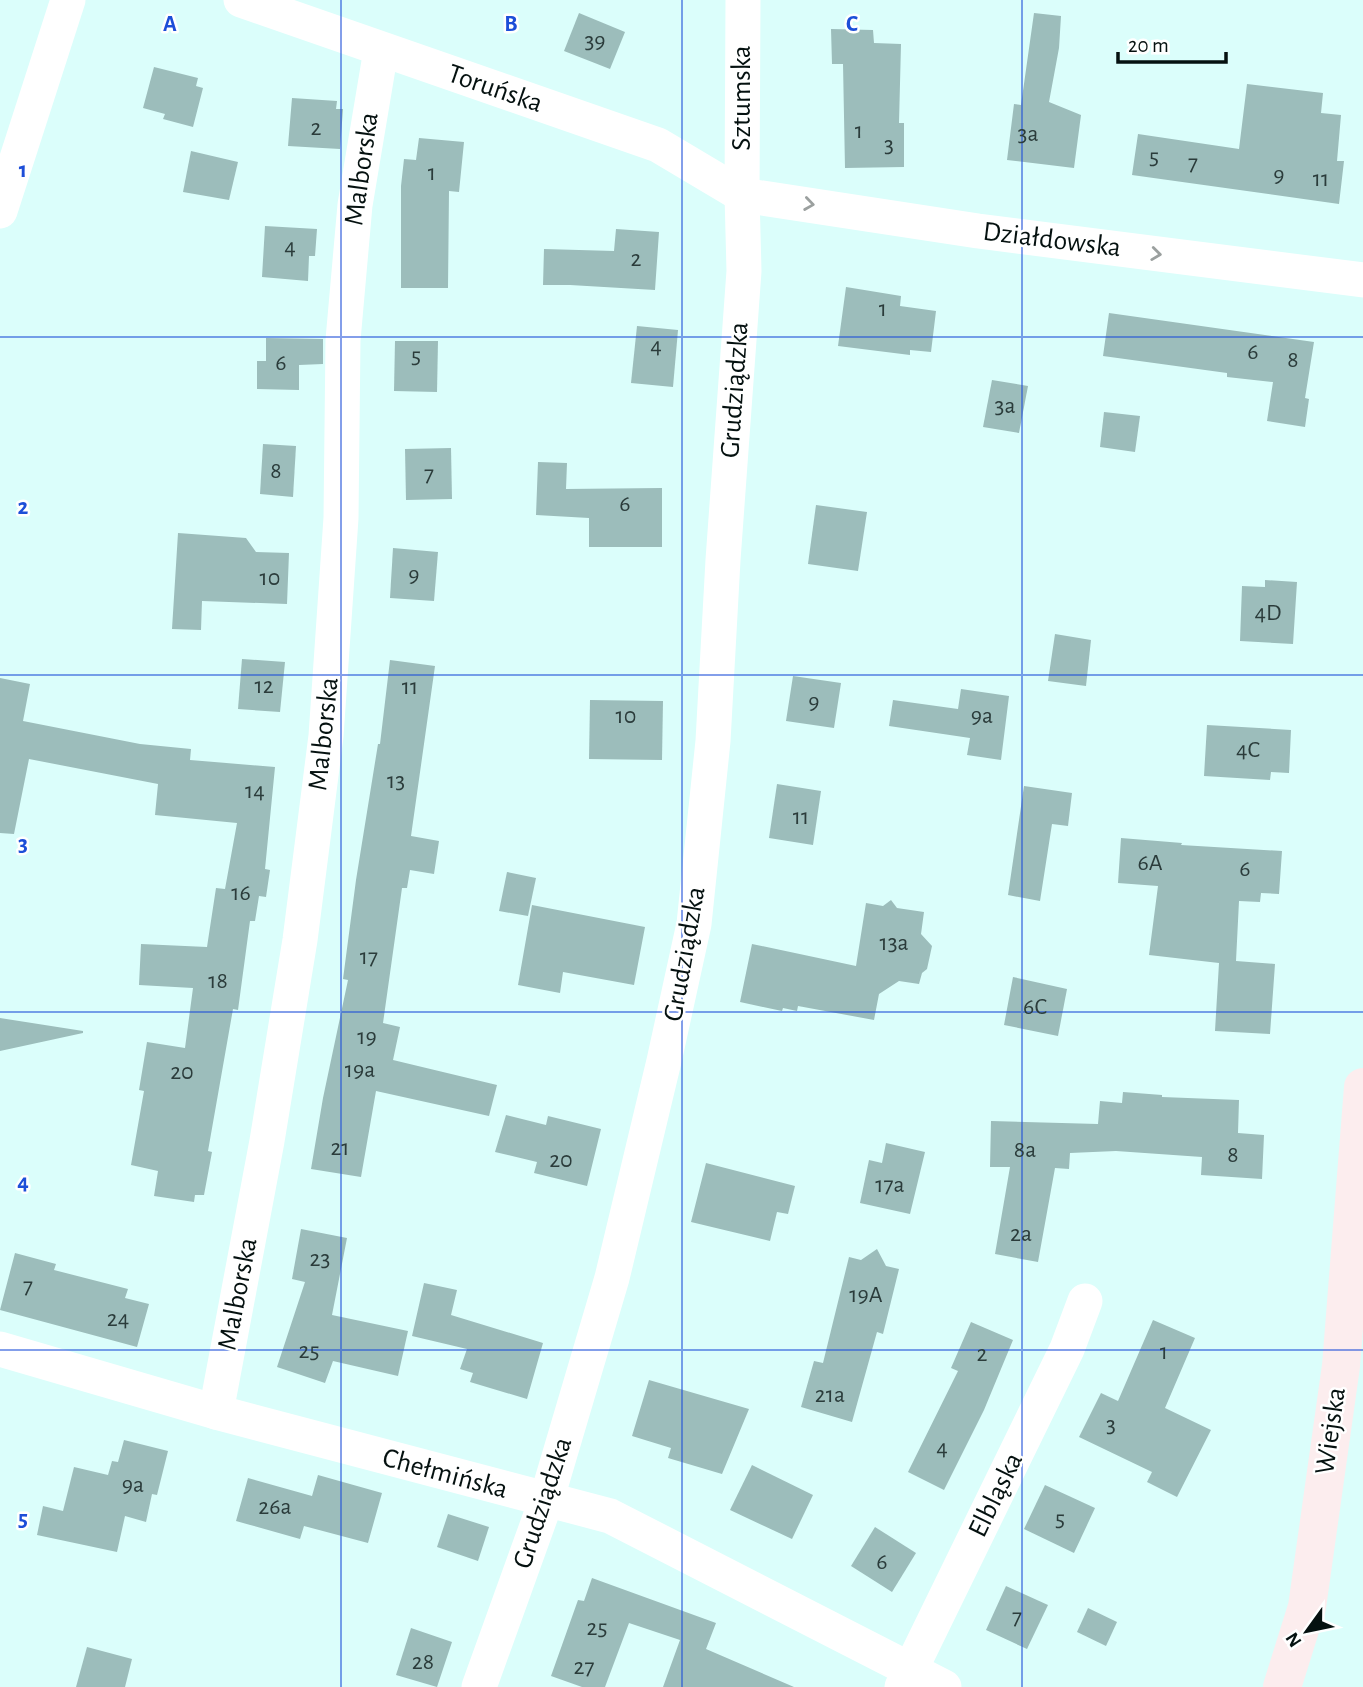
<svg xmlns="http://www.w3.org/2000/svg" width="1363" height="1687" font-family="'Alegreya Sans',sans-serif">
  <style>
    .building { fill: #9cbdbb }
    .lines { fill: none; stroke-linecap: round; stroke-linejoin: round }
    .street { stroke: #fff; stroke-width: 35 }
    .secondary { stroke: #fcedee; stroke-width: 38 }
    .oneway { stroke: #9ba09f }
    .grid { fill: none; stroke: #1d4ed8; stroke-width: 2; stroke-opacity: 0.55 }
    .labels { text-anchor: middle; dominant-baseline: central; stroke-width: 5; stroke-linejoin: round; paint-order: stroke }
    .number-label { font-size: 24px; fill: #2b3c3b }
    .street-label { font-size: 28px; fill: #051110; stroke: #fff }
    .grid-label { font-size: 23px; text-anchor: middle; font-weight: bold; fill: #1d4ed8; stroke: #fff; stroke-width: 5; stroke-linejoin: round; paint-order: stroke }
  </style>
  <rect width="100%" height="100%" fill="#dbfefb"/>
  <g class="building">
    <polygon points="579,13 625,32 610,69 564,51"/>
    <polygon points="1034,13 1061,16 1059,48 1049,102 1081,115 1074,168 1007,160 1014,104 1021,105"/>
    <polygon points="831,29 873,30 874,43 901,44 899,123 904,123 904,167 845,168 843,64 832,64"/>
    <polygon points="154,67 198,78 196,86 203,88 193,127 163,119 165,114 143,108"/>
    <polygon points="1247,84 1323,93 1321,113 1341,115 1337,161 1344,161 1339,204 1132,175 1138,134 1239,149"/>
    <polygon points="292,98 337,101 336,109 343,109 340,149 288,146"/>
    <polygon points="419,138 464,142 459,192 449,191 448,288 401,288 401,186 404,159 416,160"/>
    <polygon points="191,151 238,162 229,200 183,192"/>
    <polygon points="265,226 317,229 315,256 309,256 308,281 262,277"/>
    <polygon points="616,229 659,232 655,290 570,285 543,285 544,249 614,251"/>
    <polygon points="846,287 901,296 900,306 936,311 931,352 910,350 910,355 838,346"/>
    <polygon points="1109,313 1314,342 1305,398 1309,399 1305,427 1267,421 1273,382 1227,377 1227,373 1103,356"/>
    <polygon points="637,326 678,330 673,387 631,383"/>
    <polygon points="266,338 323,339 323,364 299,365 299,390 257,389 257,361 266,361"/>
    <polygon points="395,341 438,341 437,392 394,391"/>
    <polygon points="992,380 1028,386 1019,433 983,427"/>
    <polygon points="1104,412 1140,416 1135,452 1100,447"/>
    <polygon points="263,444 296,446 293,497 260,494"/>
    <polygon points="451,448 452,499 406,500 405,449"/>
    <polygon points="538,462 567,463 566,489 662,488 662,547 589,547 589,518 536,515"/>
    <polygon points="816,505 867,512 858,571 808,564"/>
    <polygon points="178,533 246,538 256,552 289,553 287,604 202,601 201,630 172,629"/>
    <polygon points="393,548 438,552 434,601 390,598"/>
    <polygon points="1265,580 1297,582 1293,644 1240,641 1242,586 1265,587"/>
    <polygon points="1055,634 1091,640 1086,686 1048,681"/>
    <polygon points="242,659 285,662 280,712 238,709"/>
    <polygon points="390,660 435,666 411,836 439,841 434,874 410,870 407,888 402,888 383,1023 400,1027 393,1060 497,1085 489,1116 376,1091 361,1177 311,1169 323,1098 348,980 343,979 356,880 378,744 380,744"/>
    <polygon points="793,676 841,683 834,728 786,721"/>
    <polygon points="0,678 30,684 23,721 140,744 191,749 190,760 275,767 265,869 270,870 266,897 259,896 255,921 250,921 238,1010 233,1009 208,1151 212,1152 204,1195 195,1195 194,1202 154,1196 158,1171 131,1165 144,1091 139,1090 147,1042 185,1048 193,988 139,985 141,944 207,947 216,888 225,889 237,823 155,815 158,784 29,759 14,834 0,833"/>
    <polygon points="961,689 1009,696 1001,760 967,755 970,738 889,726 893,700 958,709"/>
    <polygon points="590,700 663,701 662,760 589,759"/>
    <polygon points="1207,725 1291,730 1289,773 1271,772 1270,780 1204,776"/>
    <polygon points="777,784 821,791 813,845 769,838"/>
    <polygon points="1024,786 1072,793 1068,826 1052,824 1040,901 1008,895"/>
    <polygon points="1121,838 1182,843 1181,845 1282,851 1279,894 1261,893 1260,902 1239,901 1236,961 1275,964 1270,1034 1215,1031 1219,963 1149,955 1158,886 1118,883"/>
    <polygon points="507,872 536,878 528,916 499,911"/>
    <polygon points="891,900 897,908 924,912 921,934 932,946 927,969 922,973 919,984 899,981 879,994 874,1020 798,1006 797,1011 783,1008 782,1011 740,1002 752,944 856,966 866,903 883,906"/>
    <polygon points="532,905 645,927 634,985 563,972 560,993 518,985"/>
    <polygon points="1013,977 1067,989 1058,1036 1004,1025"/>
    <polygon points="0,1018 83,1031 83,1033 0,1051"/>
    <polygon points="1123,1092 1162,1095 1162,1097 1239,1100 1238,1133 1264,1135 1262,1179 1201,1175 1202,1157 1116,1151 1070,1153 1069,1169 1055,1168 1038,1262 995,1254 1010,1167 990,1167 991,1121 1098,1124 1100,1101 1122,1103"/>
    <polygon points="506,1115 546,1125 548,1116 601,1129 587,1186 534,1173 537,1162 495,1152"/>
    <polygon points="886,1143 925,1152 910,1214 860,1203 869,1160 882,1163"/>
    <polygon points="706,1163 795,1186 788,1214 777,1212 770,1241 691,1222"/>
    <polygon points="301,1229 347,1238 332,1315 408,1331 398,1376 333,1361 325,1383 277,1367 305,1282 292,1279"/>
    <polygon points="877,1249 886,1266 899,1269 883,1334 877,1332 852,1422 801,1407 814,1361 823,1363 849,1257 861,1260"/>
    <polygon points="15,1253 56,1264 54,1270 128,1289 125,1298 149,1304 137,1347 0,1310"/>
    <polygon points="424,1283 457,1290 451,1315 543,1343 527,1399 470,1382 473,1373 460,1369 467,1349 412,1336"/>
    <polygon points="1153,1320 1195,1338 1165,1408 1211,1430 1177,1497 1147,1482 1152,1472 1079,1437 1101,1393 1118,1401"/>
    <polygon points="971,1322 1013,1340 984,1410 944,1490 908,1472 958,1371 951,1368"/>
    <polygon points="649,1380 749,1409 722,1474 668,1458 671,1448 632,1436"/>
    <polygon points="124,1440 168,1451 157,1495 152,1494 146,1522 125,1516 117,1552 37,1535 43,1506 63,1511 74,1467 108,1475 112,1461 118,1462"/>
    <polygon points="752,1465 813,1495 792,1539 730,1510"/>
    <polygon points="318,1475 382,1493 368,1543 304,1526 300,1539 236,1521 248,1478 312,1496"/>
    <polygon points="1045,1485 1095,1508 1074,1553 1024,1529"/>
    <polygon points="448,1514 489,1527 478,1561 437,1547"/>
    <polygon points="875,1527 916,1553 892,1592 851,1566"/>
    <polygon points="592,1578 716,1623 706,1649 794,1687 663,1687 680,1640 629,1623 605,1687 582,1687 551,1676 578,1600 584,1601"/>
    <polygon points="1006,1586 1048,1605 1027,1649 986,1630"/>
    <polygon points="1088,1608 1117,1622 1106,1646 1077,1632"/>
    <polygon points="411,1628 452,1642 437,1687 396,1675"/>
    <polygon points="87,1647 132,1659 125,1687 76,1687"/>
  </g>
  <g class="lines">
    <g class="street">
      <polyline points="241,0 658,145 742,195 978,231 1363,280"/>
      <polyline points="0,211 68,0"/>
      <polyline points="0,1349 216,1412 610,1516 944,1687"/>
      <polyline points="216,1412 267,1141 300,940 326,736 341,518 343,340 355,205 381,50"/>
      <polyline points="479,1687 546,1501 612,1278 664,1061 694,924 713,741 723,560 744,271 742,195 743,0"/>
      <polyline points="902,1687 1067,1349 1085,1301"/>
    </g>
    <polyline class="secondary" points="1282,1687 1307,1607 1341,1366 1363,1087"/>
  </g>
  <defs><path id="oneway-chevron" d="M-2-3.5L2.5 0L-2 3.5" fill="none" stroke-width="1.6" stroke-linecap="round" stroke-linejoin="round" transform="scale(1.75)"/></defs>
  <g class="oneway">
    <use href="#oneway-chevron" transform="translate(809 204) rotate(8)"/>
    <use href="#oneway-chevron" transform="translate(1156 254) rotate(7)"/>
  </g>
  <path class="grid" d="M341,0V1687M682,0V1687M1022,0V1687M0,337H1363M0,675H1363M0,1012H1363M0,1350H1363"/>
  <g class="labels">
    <g class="number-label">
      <text x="595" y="41">39</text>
      <text x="316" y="128">2</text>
      <text x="859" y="131">1</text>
      <text x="1028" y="134">3a</text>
      <text x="889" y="145">3</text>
      <text x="1154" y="157">5</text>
      <text x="1193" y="163">7</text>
      <text x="432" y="173">1</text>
      <text x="1279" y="175">9</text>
      <text x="1321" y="179">11</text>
      <text x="290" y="247">4</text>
      <text x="636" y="259">2</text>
      <text x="883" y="309">1</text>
      <text x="656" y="346">4</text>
      <text x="1253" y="352">6</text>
      <text x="416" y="356">5</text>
      <text x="1293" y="360">8</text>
      <text x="281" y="363">6</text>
      <text x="1005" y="406">3a</text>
      <text x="276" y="471">8</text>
      <text x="429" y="474">7</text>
      <text x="625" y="504">6</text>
      <text x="414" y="575">9</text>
      <text x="270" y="578">10</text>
      <text x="1268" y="613">4D</text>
      <text x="264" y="686">12</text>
      <text x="410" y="687">11</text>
      <text x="814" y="702">9</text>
      <text x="626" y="716">10</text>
      <text x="982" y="716">9a</text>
      <text x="1248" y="750">4C</text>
      <text x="396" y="781">13</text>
      <text x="255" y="791">14</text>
      <text x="801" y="817">11</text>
      <text x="1150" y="863">6A</text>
      <text x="1245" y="869">6</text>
      <text x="241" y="893">16</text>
      <text x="894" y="943">13a</text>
      <text x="369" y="957">17</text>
      <text x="218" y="981">18</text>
      <text x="1035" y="1007">6C</text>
      <text x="367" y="1037">19</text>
      <text x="360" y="1070">19a</text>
      <text x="182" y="1072">20</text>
      <text x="340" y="1148">21</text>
      <text x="1025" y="1150">8a</text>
      <text x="1233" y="1155">8</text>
      <text x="561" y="1160">20</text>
      <text x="890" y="1185">17a</text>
      <text x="1021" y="1234">2a</text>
      <text x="320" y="1259">23</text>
      <text x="28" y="1286">7</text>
      <text x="866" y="1295">19A</text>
      <text x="118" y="1319">24</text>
      <text x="309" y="1351">25</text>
      <text x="1164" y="1352">1</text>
      <text x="982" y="1354">2</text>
      <text x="830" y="1395">21a</text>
      <text x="1111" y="1425">3</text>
      <text x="942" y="1448">4</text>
      <text x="133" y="1485">9a</text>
      <text x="275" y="1507">26a</text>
      <text x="1060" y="1519">5</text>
      <text x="882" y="1562">6</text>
      <text x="1017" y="1617">7</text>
      <text x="597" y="1628">25</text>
      <text x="423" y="1662">28</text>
      <text x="584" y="1667">27</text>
    </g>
    <g class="street-label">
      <text transform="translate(495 89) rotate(19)">Toruńska</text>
      <text transform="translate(742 98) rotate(-90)">Sztumska</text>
      <text transform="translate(362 169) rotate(-82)">Malborska</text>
      <text transform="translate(1052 240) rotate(7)">Działdowska</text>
      <text transform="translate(735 390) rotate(-86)">Grudziądzka</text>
      <text transform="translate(324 734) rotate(-84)">Malborska</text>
      <text transform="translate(685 954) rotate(-80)">Grudziądzka</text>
      <text transform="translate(238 1294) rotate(-79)">Malborska</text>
      <text transform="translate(1331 1431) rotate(-82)">Wiejska</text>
      <text transform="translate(445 1474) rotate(15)">Chełmińska</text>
      <text transform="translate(996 1495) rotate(-64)">Elbląska</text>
      <text transform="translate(543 1503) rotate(-72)">Grudziądzka</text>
    </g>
  </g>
  <g class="grid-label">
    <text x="170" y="31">A</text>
    <text x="511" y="31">B</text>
    <text x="852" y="31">C</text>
    <text x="23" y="177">1</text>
    <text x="23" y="514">2</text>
    <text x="23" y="851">3</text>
    <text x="23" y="1189">4</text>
    <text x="23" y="1526">5</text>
  </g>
  <g transform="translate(1307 1631) rotate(237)" stroke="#ffffff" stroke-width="5" paint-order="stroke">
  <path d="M0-5L12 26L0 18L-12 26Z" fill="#051110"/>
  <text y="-10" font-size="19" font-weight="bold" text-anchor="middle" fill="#051110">N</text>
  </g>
  <path d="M1118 52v10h108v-10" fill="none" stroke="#051110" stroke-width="3.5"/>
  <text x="1128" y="52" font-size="21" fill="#051110" stroke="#ffffff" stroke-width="5" paint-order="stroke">20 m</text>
</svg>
